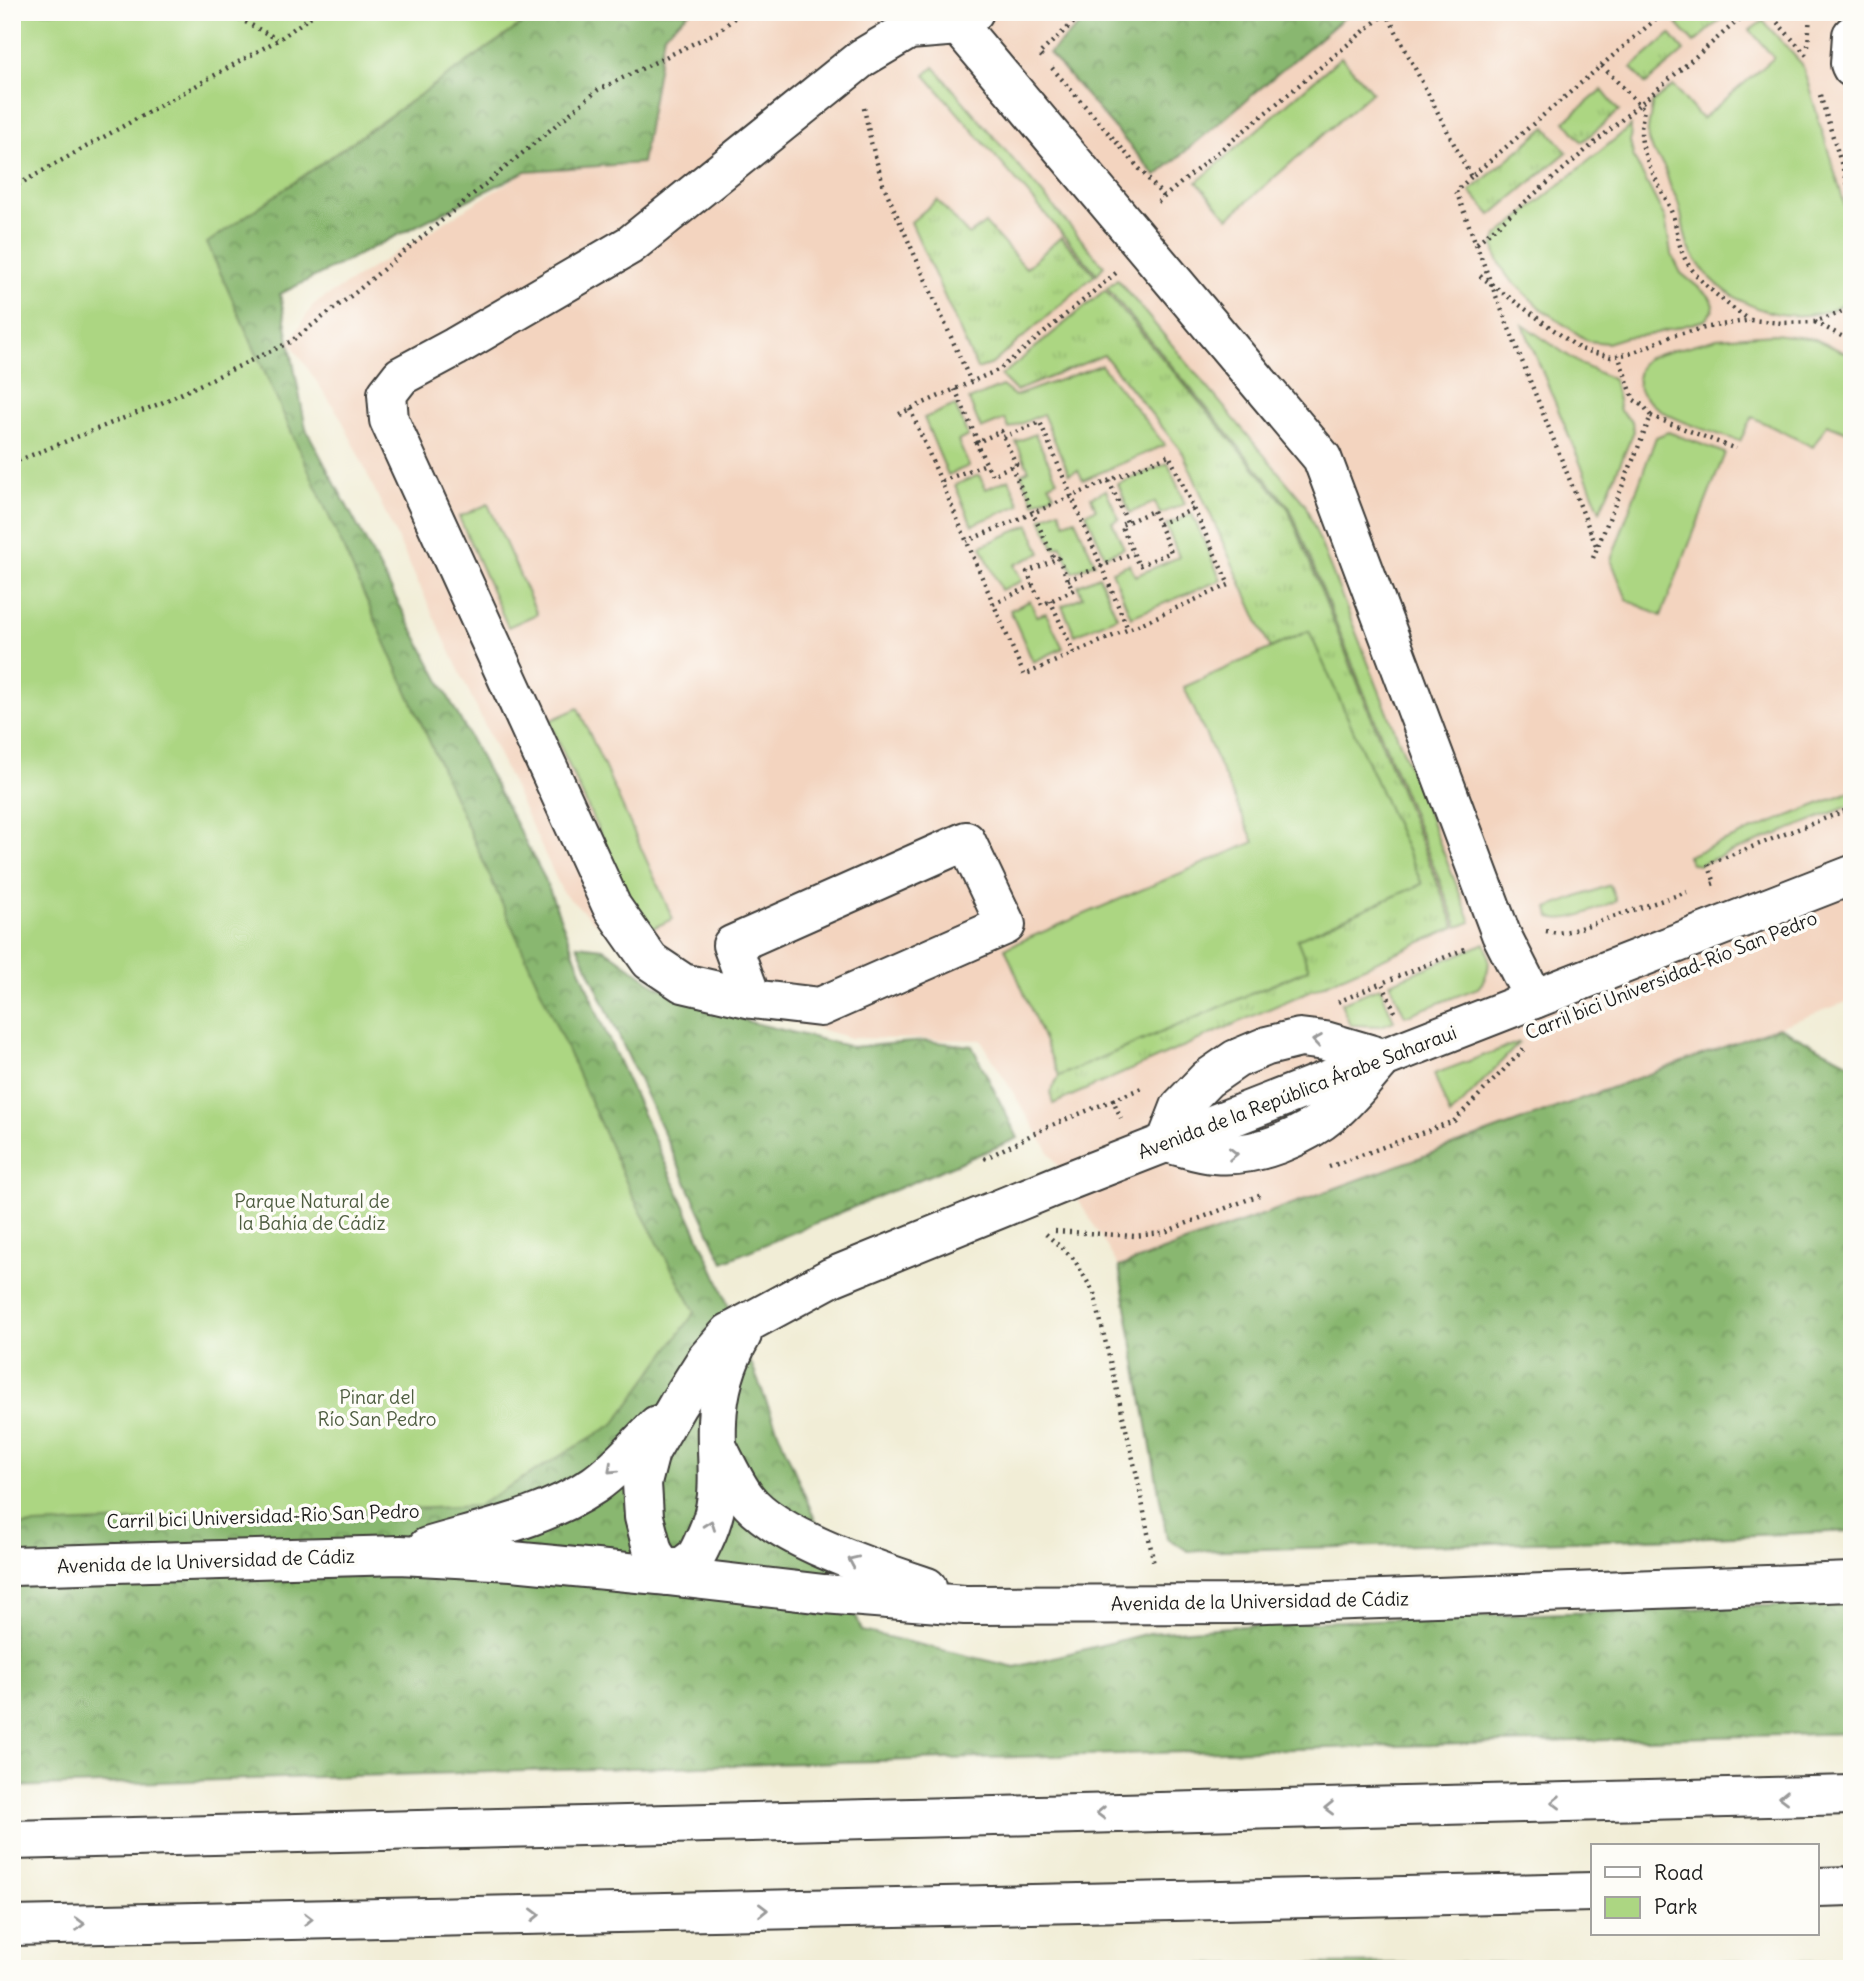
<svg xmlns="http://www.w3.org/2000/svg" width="1864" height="1981" font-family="Delius,sans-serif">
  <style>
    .built { fill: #f3d4bf }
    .grass { fill: url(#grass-tufts); stroke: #64794f; stroke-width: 2 }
    .forest { fill: url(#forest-crowns); stroke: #526a46; stroke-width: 2 }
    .green { fill: #acd682; stroke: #64794f; stroke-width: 2 }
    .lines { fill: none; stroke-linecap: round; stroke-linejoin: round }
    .minor-casing { stroke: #3c3b38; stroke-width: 42 }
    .highway-casing { stroke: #3c3b38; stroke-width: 42 }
    .path { stroke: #3c3b38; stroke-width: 4.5; stroke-dasharray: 2 5; stroke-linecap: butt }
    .minor { stroke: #fff; stroke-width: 38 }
    .highway { stroke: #fff; stroke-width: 38 }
    .oneway { stroke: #999 }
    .labels { text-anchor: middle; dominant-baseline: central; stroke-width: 7; stroke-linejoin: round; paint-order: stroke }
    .street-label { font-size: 19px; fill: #1c1c1c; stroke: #fdfcf7 }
    .park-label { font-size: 19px; fill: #4e5d40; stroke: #fdfcf7 }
  </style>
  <defs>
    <pattern id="grass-tufts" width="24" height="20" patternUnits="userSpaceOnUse" patternTransform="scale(1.75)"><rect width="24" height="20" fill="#acd682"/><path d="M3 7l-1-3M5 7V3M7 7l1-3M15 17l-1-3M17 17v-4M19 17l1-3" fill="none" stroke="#93b770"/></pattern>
    <pattern id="forest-crowns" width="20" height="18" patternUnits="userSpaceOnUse" patternTransform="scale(1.75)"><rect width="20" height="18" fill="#89b770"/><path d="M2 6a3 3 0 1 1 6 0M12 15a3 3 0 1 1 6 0" fill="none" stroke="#6f945b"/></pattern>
  </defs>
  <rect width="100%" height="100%" fill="#fdfcf7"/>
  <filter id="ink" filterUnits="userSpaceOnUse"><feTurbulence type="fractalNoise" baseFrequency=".0143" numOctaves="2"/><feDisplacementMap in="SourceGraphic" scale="14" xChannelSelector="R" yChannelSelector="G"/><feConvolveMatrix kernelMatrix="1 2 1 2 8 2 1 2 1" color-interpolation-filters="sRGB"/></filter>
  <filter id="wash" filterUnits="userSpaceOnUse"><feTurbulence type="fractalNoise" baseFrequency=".00686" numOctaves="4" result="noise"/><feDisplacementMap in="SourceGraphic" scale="28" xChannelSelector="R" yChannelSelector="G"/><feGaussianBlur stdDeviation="1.57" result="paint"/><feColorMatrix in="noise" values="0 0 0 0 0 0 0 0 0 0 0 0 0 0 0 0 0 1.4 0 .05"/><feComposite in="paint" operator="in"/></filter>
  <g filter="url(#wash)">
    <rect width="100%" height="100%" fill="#f1edd6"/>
    <polygon class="built" points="690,12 1852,12 1852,1000 1119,1267 981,1040 851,1038 665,986 563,893 341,418 290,342 313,305 526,171 642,163 664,34"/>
    <g class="grass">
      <polygon points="1691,12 1722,12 1725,16 1694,43 1677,24"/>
      <polygon points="1670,34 1684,51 1646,84 1631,68"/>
      <polygon points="1602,90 1619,111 1582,142 1565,121"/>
      <polygon points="1546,127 1567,152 1491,215 1470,191"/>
      <polygon points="937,200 969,235 985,223 1026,268 1061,237 1095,275 992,364 977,369 911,222"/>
      <polygon points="1105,290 1288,508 1455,927 1053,1104 1050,1092 1059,1076 1309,969 1296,939 1308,631 1270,648 1183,453 1104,355 1016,391 1001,376"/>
    </g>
    <g class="forest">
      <polygon points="12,12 690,12 664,34 642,163 526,171 280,294 306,429 545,879 601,1022 716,1275 782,1441 862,1631 1015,1667 1149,1633 1285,1623 1852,1603 1852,1733 283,1778 12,1787"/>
      <polygon points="1094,12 1351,12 1156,176 1049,53"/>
      <polygon points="577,945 603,948 658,987 750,1022 852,1047 926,1041 972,1046 1018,1138 723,1262"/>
      <polygon points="1778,1027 1852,1064 1852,1531 1685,1538 1188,1551 1167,1538 1119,1267"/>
      <polygon points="1852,1961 1852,1969 971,1969 1126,1965"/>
    </g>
    <g class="green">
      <polygon points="12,12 539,12 207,243 632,1195 695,1312 615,1423 477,1506 12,1526"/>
      <path d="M1763,21L1802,64L1852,229V299C1797,337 1717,305 1689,248C1683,234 1683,217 1678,202C1676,197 1673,192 1671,188C1668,181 1667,174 1664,167C1659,158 1650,150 1648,140C1646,128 1652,114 1652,103L1673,86L1702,119L1774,58L1750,30Z"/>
      <polygon points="1341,57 1372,92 1228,218 1197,182"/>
      <polygon points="934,67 1104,266 1097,274 925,75"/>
      <polygon points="1631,126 1630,142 1634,158 1665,218 1671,253 1681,273 1709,296 1714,305 1713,310 1705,320 1649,335 1626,337 1607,343 1588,341 1540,308 1507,276 1496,256 1494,245 1497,236"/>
      <polygon points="1117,279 1305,504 1471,922 1458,927 1290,508 1107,288"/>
      <polygon points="1523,325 1582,365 1614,380 1620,411 1632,422 1634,431 1600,511"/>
      <path d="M1774,334L1815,339L1852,356V434L1827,424L1813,447L1752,417L1740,441C1713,432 1630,412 1638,374C1640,365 1642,361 1650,357L1717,338Z"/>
      <polygon points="1101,365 1165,445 1083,480 1078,470 1069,474 1043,414 1009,429 1005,419 981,429 969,400 1002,386 1015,396"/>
      <polygon points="955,405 968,436 958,441 969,466 948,475 924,418"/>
      <polygon points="1668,432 1725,453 1661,616 1627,600 1611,560 1656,437"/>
      <polygon points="1035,434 1057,480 1049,484 1054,494 1034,503 1021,474 1029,470 1016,442"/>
      <polygon points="1168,463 1185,504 1160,514 1155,502 1130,513 1118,484"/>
      <polygon points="979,475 986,489 1009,479 1020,505 972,525 955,485"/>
      <polygon points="1106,490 1119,519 1112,522 1124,548 1105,556 1086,513 1096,509 1091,497"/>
      <polygon points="488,504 537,614 508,627 459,517"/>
      <polygon points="1059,510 1065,523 1075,519 1095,563 1073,572 1061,546 1054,548 1041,518"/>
      <polygon points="1192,514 1221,580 1131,617 1112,571 1129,564 1135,576 1179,557 1166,525"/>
      <polygon points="1029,525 1041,553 1014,565 1022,581 1001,590 981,546"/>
      <polygon points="1099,576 1117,617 1075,635 1062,606 1082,597 1078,585"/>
      <polygon points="1030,601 1037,616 1046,613 1063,648 1033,662 1010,610"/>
      <polygon points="1309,631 1422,884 1297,939 1309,969 1059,1076 1005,948 1254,842 1184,687"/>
      <polygon points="578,708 673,919 644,932 549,721"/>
      <polygon points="1852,791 1852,805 1698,865 1691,863 1687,856"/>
      <path d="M1610,885L1616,901C1597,908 1571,924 1550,917L1548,908Z"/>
      <path d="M1485,943C1491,959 1490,975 1478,988L1405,1016L1390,983Z"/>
      <polygon points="1380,987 1394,1021 1381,1026 1350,1025 1341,1003"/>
      <polygon points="1520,1042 1450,1116 1434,1074"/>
    </g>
  </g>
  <g filter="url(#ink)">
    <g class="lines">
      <defs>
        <g id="minor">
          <polyline points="959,26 1322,458 1501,934 1534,999"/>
          <polyline points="1852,35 1850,64 1852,68"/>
          <polyline points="752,999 732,945 966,841 1006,925 820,1007 752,999 683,983 650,961 612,907 389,420 387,394 401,376 455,347 630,245 862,58 909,30 959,26 974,12"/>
          <polyline points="1166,1143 1180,1107 1207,1079 1236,1059 1267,1046 1300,1038 1325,1041 1383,1058"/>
          <path d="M1166,1143C1181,1146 1198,1153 1214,1154C1256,1158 1303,1138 1335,1111C1351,1097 1365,1079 1379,1063"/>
          <path d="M717,1446C726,1463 734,1482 746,1498C776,1538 879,1571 927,1587"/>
          <path d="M427,1547C484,1530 545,1518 594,1485C617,1469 637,1445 657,1425"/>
          <polyline points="12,1566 400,1555 512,1561 669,1576 824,1594 965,1605 1241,1604 1852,1582"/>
          <polyline points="669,1576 653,1552 644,1517 642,1483 650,1452 678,1404 707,1358 729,1333 832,1277 1068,1181 1852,875"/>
          <path d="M669,1576C677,1570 687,1564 695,1557C699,1552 702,1544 705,1538C725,1496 715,1465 717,1422C718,1392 727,1361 742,1335"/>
        </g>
        <g id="highway">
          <polyline points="12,1840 1852,1795"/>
          <polyline points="1817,1887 1852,1886"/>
          <polyline points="12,1926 1593,1892"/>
        </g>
      </defs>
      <use href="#minor" class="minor-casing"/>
      <use href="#highway" class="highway-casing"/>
      <g class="path">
        <polyline points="227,12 277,39"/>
        <polyline points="1386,12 1471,177 1664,12"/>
        <polyline points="1768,12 1809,58"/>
        <polyline points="1808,46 1810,12"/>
        <polyline points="1042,57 1039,54 1085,12"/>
        <path d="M1602,66L1644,109C1643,116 1641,124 1641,131C1641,161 1663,188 1673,216C1680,238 1677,251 1693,271C1709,290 1730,307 1750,320"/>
        <polyline points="1052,68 1164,197"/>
        <polyline points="1820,95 1852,198"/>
        <polyline points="864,108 871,142 883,184 971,382"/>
        <polyline points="1471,177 1456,191 1492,286 1597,548"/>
        <polyline points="12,188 278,40 317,12"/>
        <polyline points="1158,202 1387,12"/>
        <polyline points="1477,243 1748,12"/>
        <polyline points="1480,276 1580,349 1611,357 1632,353 1674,335 1709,327 1751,320 1782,323 1815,322 1837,314 1852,307"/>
        <polyline points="1815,322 1847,339 1852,344"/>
        <polyline points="955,389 978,442"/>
        <polyline points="910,409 1024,675 1229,585 1169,455 967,541"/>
        <polyline points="899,414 1000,369 1116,273"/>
        <polyline points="1651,416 1736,449"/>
        <polygon points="1001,431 1016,464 992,475 976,443"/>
        <polyline points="1003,437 1040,422 1128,629"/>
        <polyline points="12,463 159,404 290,342 356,292 598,90 719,31 741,12"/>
        <polyline points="1011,466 1054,559"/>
        <polyline points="942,481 986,464"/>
        <polyline points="1109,481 1127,522"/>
        <polygon points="1153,511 1171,552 1139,566 1121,525"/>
        <polyline points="1159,524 1194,509"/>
        <polygon points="1058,558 1073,590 1042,605 1027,572"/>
        <polyline points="1593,558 1651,416 1644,406 1634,400 1618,355"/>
        <polyline points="1068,580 1133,553"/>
        <polyline points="1050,600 1074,653"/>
        <polyline points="993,604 1033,585"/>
        <polyline points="1712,884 1715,883 1708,864 1852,808"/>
        <polyline points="1546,931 1558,933 1574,930 1687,892"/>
        <polyline points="1338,1002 1382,983"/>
        <polyline points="1395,1012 1382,983 1465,949"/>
        <polyline points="1113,1100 1144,1087"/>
        <polyline points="984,1159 1045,1128 1113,1100 1121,1118"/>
        <polyline points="1329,1167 1454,1121 1526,1047"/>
        <polyline points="1055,1231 1134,1236 1162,1233 1262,1194"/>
        <polyline points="1046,1234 1074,1259 1094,1293 1138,1480 1154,1565"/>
      </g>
      <use href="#minor" class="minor"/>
      <use href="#highway" class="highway"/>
    </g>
    <defs><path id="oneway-chevron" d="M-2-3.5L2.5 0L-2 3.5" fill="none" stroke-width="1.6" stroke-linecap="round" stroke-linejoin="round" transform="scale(1.75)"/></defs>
    <g class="oneway">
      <use href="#oneway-chevron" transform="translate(1317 1041) rotate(-171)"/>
      <use href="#oneway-chevron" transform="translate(1233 1154) rotate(-1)"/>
      <use href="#oneway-chevron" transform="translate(612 1469) rotate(137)"/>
      <use href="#oneway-chevron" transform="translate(710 1525) rotate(-70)"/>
      <use href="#oneway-chevron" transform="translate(853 1561) rotate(-156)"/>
      <use href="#oneway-chevron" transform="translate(1784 1797) rotate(179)"/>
      <use href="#oneway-chevron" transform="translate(1556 1802) rotate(179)"/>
      <use href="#oneway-chevron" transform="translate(1329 1808) rotate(179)"/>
      <use href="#oneway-chevron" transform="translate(1101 1813) rotate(179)"/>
      <use href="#oneway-chevron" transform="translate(763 1910) rotate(-1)"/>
      <use href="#oneway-chevron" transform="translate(535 1915) rotate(-1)"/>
      <use href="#oneway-chevron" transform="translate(308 1919) rotate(-1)"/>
      <use href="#oneway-chevron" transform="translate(80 1924) rotate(-1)"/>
    </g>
  </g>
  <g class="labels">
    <g class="street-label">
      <text transform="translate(1671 975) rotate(-22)">Carril bici Universidad-Río San Pedro</text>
      <text transform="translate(1297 1092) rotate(-21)">Avenida de la República Árabe Saharaui</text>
      <text transform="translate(263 1516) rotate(-2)">Carril bici Universidad-Río San Pedro</text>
      <text transform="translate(206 1561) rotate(-2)">Avenida de la Universidad de Cádiz</text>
      <text transform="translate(1260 1601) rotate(-1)">Avenida de la Universidad de Cádiz</text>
    </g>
    <g class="park-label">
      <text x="312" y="1201">Parque Natural de<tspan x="312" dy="22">la Bahía de Cádiz</tspan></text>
      <text x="377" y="1397">Pinar del<tspan x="377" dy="22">Río San Pedro</tspan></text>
    </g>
  </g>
  <rect width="1864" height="1981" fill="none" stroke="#fdfcf7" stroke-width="42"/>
  <rect x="1591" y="1844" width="228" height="91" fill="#fdfcf7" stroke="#a3a29f" stroke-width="2"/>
  <rect x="1605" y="1867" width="35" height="10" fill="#ffffff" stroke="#a3a29f" stroke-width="2"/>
  <text x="1654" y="1880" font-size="21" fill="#1c1c1c">Road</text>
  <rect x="1605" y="1897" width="35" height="21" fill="#acd682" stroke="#a3a29f" stroke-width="2"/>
  <text x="1654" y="1914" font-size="21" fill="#1c1c1c">Park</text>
</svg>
